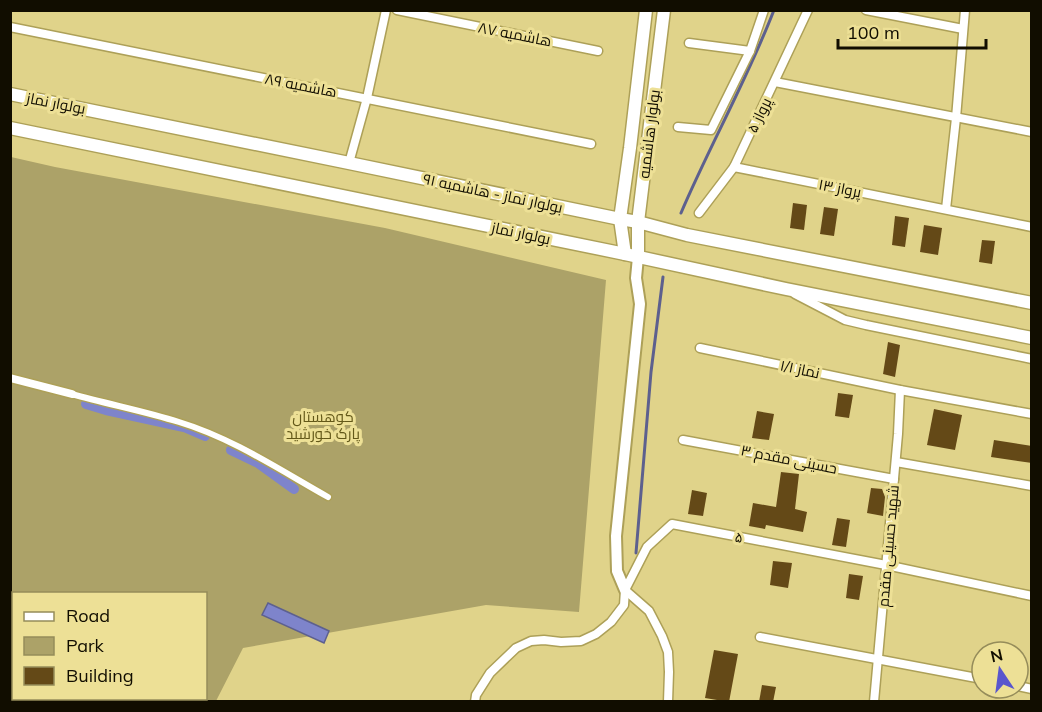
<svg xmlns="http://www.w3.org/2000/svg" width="1042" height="712" font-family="Mulish,Cairo,sans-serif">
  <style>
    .green { fill: #aca268; fill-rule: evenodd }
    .water { fill: #7e84cb; stroke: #5d608e; stroke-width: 1.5 }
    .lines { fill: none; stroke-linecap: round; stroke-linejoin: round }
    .stream { stroke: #5d608e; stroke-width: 3 }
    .canal { stroke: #7e84cb; stroke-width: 10 }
    .building { fill: #644917 }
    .pedestrian-casing { stroke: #ada058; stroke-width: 9 }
    .minor-casing { stroke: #ada058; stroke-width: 11 }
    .tertiary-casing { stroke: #ada058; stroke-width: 14 }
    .secondary-casing { stroke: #ada058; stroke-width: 15 }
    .pedestrian { stroke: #fff; stroke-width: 6 }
    .minor { stroke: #fff; stroke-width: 8 }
    .tertiary { stroke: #fff; stroke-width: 10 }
    .secondary { stroke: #fff; stroke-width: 12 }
    .labels { text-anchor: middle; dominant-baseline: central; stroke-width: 6; stroke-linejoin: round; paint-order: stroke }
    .street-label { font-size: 15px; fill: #110d00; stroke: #ede096 }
    .park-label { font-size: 15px; fill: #635819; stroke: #ede096 }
  </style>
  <rect width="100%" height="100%" fill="#e0d38a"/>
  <path class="green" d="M11,157L55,167L385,228L606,280L579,612L486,605L243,648L216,701L11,702ZM14,594H206V698H14Z"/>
  <polygon class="water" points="268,603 329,631 324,643 262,615"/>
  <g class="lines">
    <g class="stream">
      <path d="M681,213C710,145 747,80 774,10"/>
      <polyline points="636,553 651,372 663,277"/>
    </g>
    <g class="canal">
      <polyline points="86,404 106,410 184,427 205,436"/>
      <polyline points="231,450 258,463 294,489"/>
    </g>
  </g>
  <g class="building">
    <polygon points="793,203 807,205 804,230 790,228"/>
    <polygon points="824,207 838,209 834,236 820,234"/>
    <polygon points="895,216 909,218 905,247 892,245"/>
    <polygon points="924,225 942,228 938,255 920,252"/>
    <polygon points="982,240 995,241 992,264 979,262"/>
    <polygon points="888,342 900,345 895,377 883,374"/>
    <polygon points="838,393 853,395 849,418 835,416"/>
    <polygon points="934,409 962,415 955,450 927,445"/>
    <polygon points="757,411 774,414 769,440 752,438"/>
    <polygon points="994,440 1032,446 1032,463 991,457"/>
    <polygon points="781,472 799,474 795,509 807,512 803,532 766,525 765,529 749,526 753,503 776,507"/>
    <polygon points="871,488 882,489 885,497 883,516 867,513"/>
    <polygon points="692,490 707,493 703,516 688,514"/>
    <polygon points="837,518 850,520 846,547 832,545"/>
    <polygon points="773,561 792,563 788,588 770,585"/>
    <polygon points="849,574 863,576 859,600 846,598"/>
    <polygon points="714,650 738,654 729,702 705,698"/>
    <polygon points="762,685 776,687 773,702 759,702"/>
  </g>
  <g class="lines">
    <defs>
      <path id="pedestrian" d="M72,394C107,404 144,411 179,422C232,438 280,470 328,497"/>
      <g id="minor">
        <polyline points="397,10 598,51"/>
        <polyline points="866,10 963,29"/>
        <polyline points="10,27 591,144"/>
        <polyline points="689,43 750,51"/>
        <polyline points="775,82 1032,132"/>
        <polyline points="678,127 711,130 750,51 764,10"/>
        <polyline points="349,163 367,98 386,10"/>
        <polyline points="734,167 1032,227"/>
        <polyline points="946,209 956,118 965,10"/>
        <polyline points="699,213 734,167 808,10"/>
        <polyline points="795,294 845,320 866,325 1032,359"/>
        <polyline points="700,348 900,390 1032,414"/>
        <polyline points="10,378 72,394"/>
        <polyline points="683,440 894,479"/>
        <polyline points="896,462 1032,486"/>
        <polyline points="625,590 649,611 662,636 668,652 669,672 668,702"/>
        <polyline points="760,637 982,679"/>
        <polyline points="1018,686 1032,689"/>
        <polyline points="475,702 476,695 490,673 516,648 531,641 544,640 561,642 581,641 596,634 611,622 624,605 625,590 647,547 672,524 886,565 1032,596"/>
        <polyline points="874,702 898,434 900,390"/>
      </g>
      <polyline id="tertiary" points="625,590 617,571 616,536 640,304 636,278 638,257"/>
      <g id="secondary">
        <polyline points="10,94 349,163 620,219 638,222 687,235 1032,303"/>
        <polyline points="10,128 625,254 786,289 1032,338"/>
        <polyline points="625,254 620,219 630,148 646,10"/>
        <polyline points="638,257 638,222 664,10"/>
      </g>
    </defs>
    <use href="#pedestrian" class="pedestrian-casing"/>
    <use href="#minor" class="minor-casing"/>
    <use href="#tertiary" class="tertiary-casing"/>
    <use href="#secondary" class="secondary-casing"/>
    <use href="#pedestrian" class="pedestrian"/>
    <use href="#minor" class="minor"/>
    <use href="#tertiary" class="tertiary"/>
    <use href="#secondary" class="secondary"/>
  </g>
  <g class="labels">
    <g class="street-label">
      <text transform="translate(515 34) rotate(11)">هاشمیه ۸۷</text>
      <text transform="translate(301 85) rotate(11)">هاشمیه ۸۹</text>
      <text transform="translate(56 103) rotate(11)">بولوار نماز</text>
      <text transform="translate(759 115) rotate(-64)">پرواز ۵</text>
      <text transform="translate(649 134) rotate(-83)">بولوار هاشمیه</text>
      <text transform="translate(840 188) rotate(11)">پرواز ۱۳</text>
      <text transform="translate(493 193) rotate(12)">بولوار نماز - هاشمیه ۹۱</text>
      <text transform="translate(521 233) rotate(12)">بولوار نماز</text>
      <text transform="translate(800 369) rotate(12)">نماز ۱/۱</text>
      <text transform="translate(789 459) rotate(11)">حسینی مقدم ۳</text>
      <text transform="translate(739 537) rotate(11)">۵</text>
      <text transform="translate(888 546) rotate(-85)">شهید حسینی مقدم</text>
    </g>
    <g class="park-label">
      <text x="323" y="416">کوهستان<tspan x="323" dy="17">پارک خورشید</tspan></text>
    </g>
  </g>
  <rect width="1042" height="712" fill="none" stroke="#110d00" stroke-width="24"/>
  <rect x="12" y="592" width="195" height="108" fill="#ede096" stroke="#958c5a" stroke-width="1.5"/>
  <rect x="24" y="612" width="30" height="9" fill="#ffffff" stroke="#958c5a" stroke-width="1.5"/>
  <text x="66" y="622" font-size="18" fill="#110d00">Road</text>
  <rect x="24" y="637" width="30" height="18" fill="#aca268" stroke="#958c5a" stroke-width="1.5"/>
  <text x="66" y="652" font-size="18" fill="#110d00">Park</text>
  <rect x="24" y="667" width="30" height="18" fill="#644917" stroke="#958c5a" stroke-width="1.5"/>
  <text x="66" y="682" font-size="18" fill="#110d00">Building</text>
  <g transform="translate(1000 670) rotate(347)"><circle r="28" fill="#ede096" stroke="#958c5a" stroke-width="1.5"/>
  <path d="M0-4.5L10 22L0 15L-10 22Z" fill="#5956cd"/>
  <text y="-9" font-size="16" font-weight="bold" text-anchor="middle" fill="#110d00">N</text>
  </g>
  <path d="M838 39v9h148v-9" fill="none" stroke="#110d00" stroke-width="3"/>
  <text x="847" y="39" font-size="18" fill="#110d00" stroke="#ede096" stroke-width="4.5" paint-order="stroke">100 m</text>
</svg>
